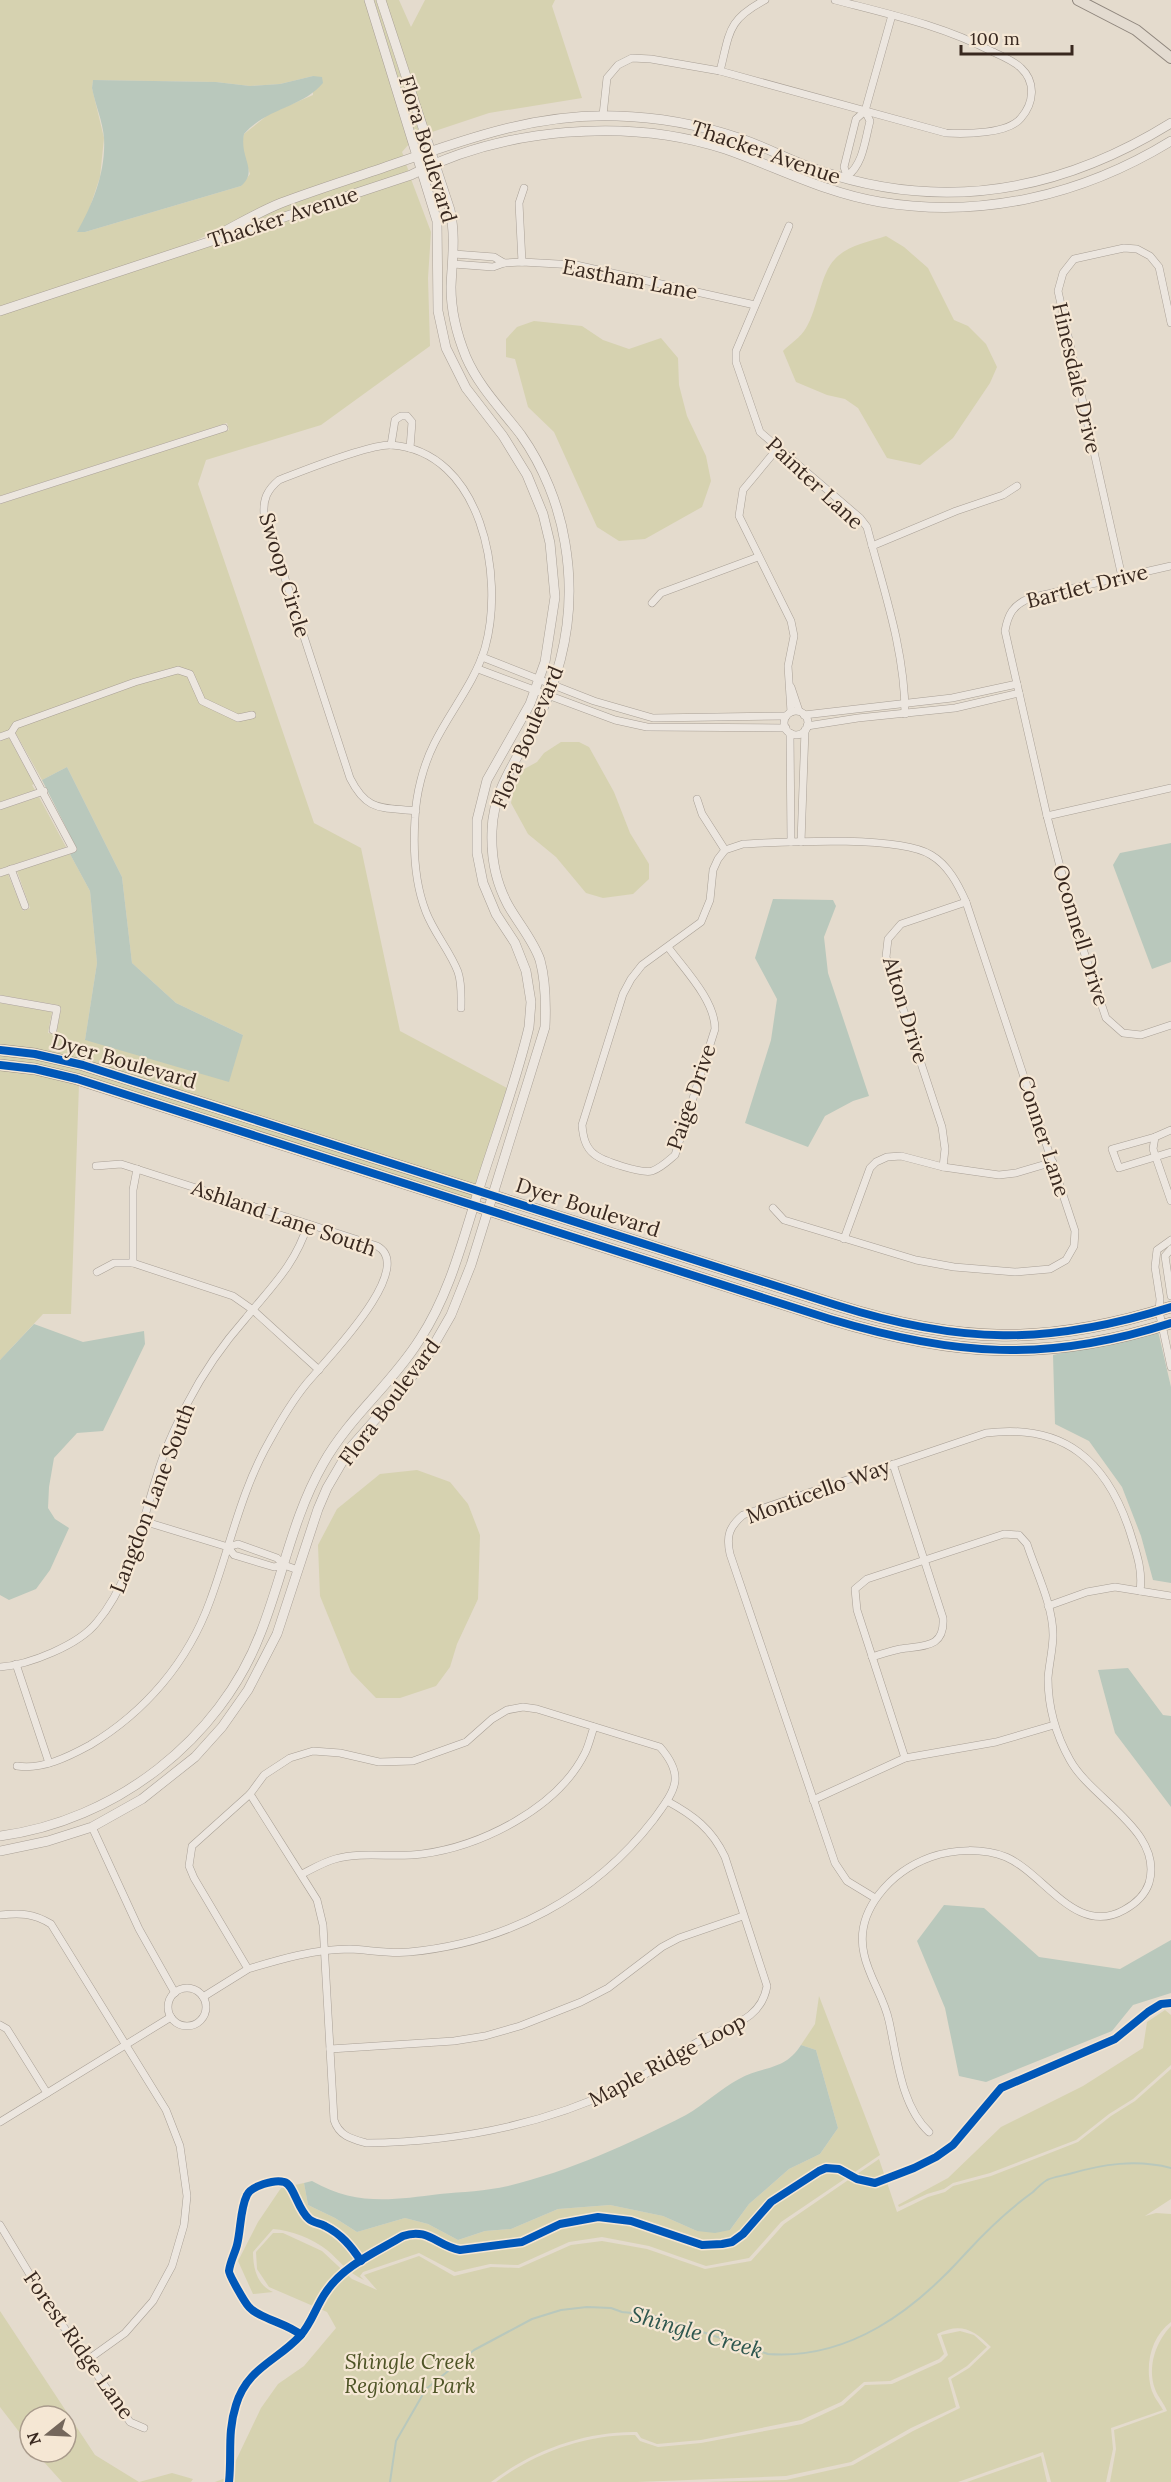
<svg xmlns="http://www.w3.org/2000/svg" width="1171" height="2482" font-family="Lora,serif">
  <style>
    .green { fill: #d6d2b0; fill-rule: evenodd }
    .water { fill: #b9c8bc }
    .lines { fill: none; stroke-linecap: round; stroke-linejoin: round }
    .stream { stroke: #b9c8bc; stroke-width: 2 }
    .minor-casing { stroke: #a9a096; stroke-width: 8 }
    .tertiary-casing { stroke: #a9a096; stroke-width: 10 }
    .secondary-casing { stroke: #999086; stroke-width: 12 }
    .primary-casing { stroke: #8f867d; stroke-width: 12 }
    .minor { stroke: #ece6df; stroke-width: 7 }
    .tertiary { stroke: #ece6df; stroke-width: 9 }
    .secondary { stroke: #ece6df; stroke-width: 10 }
    .primary { stroke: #e3dbd0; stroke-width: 10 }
    .cycleway-casing { stroke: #f5e7d4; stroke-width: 11 }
    .cycleway { stroke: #0057b8; stroke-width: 8 }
    .labels { text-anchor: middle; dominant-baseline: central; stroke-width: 4.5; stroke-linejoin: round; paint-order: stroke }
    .street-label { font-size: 21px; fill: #38281f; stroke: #f5e7d4 }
    .park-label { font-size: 21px; font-style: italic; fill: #4e5426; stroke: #f5e7d4 }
    .water-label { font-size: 22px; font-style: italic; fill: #2e574f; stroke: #f5e7d4 }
  </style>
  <rect width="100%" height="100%" fill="#e4dbcd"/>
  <g class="green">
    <path d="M0,0H365L409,144L402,152L404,157L279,200L189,244L0,307ZM313,76V95L269,114L244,134L241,147L250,174L241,186L85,232H78L88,213L100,177L104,138L92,88L93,80L216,82L250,86L280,84Z"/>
    <polygon points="374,0 376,0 420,135 416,137"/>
    <polygon points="385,0 399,0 411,27 425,0 555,0 552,6 582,98 489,113 429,133"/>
    <polygon points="406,164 409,172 243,226 282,207"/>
    <polygon points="411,179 431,232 428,278 430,346 321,425 206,460 198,484 314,823 361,848 400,1031 507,1088 475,1186 0,1046 0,1003 52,1012 48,1033 56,1034 61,1009 58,1005 0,995 0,877 8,874 23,911 30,908 17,871 70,854 90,891 97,963 85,1040 243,1035 176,1003 132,963 122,877 67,767 42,780 15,732 10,730 0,733 0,504 229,430 227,423 0,496 0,315"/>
    <path d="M886,236L904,247L928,268L954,320L968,326L986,344L997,367L990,383L953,438L920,465L887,458L858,408L845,399L827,395L796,382L783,351C790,344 801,337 806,328C818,309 820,274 835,259C848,245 869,242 886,236Z"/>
    <polygon points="534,321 582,326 603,340 629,349 661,338 678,358 679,385 687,416 706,456 711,481 702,507 645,539 619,541 597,527 554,432 528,407 515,359 506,357 506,339 517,327"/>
    <polygon points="9,738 34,784 32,785 35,790 0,802 0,741"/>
    <polygon points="561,742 579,742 589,747 614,792 630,833 649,864 649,879 633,894 603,898 586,893 556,857 528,834 511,803 517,773 537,762 544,753"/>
    <polygon points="39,797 66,847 0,869 0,810"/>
    <polygon points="0,1054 34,1058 82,1069 473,1194 471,1200 0,1061"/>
    <polygon points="0,1069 34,1073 79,1084 71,1314 43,1314 0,1360"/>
    <polygon points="417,1470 450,1482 468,1504 480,1535 478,1599 457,1644 450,1667 436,1686 400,1698 376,1698 351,1672 320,1596 318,1545 337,1509 380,1474"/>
    <path d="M819,1996L880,2155L781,2222L749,2258L706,2266L649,2246L602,2237L569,2242L518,2265L490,2264L455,2272L419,2253L363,2272L360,2276L364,2280C348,2273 339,2260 327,2250C313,2239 291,2230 273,2229L253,2252C253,2268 257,2285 273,2292L253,2294L238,2261L258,2222L281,2188L304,2183L308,2205L335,2218L357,2232L405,2218L428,2224L458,2240L485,2231L511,2229L558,2209L610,2205L663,2216L697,2231L730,2230L749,2204L789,2169L820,2154L838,2128L816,2050L801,2045L815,2024Z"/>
    <polygon points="1165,2010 1171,2015 1171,2065 1133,2099 1109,2114 1076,2140 990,2173 953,2183 944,2189 927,2194 899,2207 898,2205 948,2178 1001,2127 1083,2086 1143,2048 1147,2022"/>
    <path d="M1171,2069V2199L1145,2216L1156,2213L1171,2214V2322C1151,2337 1145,2364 1151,2388C1153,2396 1159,2403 1163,2410L1111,2428L1113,2449L1106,2482H1051L1043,2452L958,2482H704L786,2480L853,2465L913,2431L960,2408L951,2379L969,2368L991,2347C974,2330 961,2322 937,2334L944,2354L939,2359L890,2381L864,2382L841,2402L801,2420L701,2440L657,2444L641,2438L637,2432C585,2431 531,2451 491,2482H215L228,2477L261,2408L278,2384L304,2366L336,2328L327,2312L269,2287L257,2269L256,2252L273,2233H283L322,2251L352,2279L377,2290L364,2275L419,2256L454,2276L491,2267L519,2268L571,2245L602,2241L647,2249L705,2269L751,2261L784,2224L879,2159L897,2212L928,2197L945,2192L953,2186L991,2176L1078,2142L1111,2116L1135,2101Z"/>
    <polygon points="0,2311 95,2455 139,2482 172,2473 193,2479 191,2482 62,2482 35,2452 66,2452 66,2416 30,2416 30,2446 0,2407"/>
    <path d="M1171,2326V2482H1110L1116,2449L1114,2430L1167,2411C1164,2403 1158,2397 1155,2389C1147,2366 1156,2342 1171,2326Z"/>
    <path d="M960,2331L974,2335L987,2347L967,2366L948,2378L956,2407L911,2428L851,2462L786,2476L637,2482H496C534,2453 587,2434 635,2435L640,2441L658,2447L701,2443L802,2424L843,2405L865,2385L892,2384L941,2362L948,2355L941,2335Z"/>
    <polygon points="1041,2456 1047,2482 967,2482"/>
  </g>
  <g class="water">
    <path d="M313,76L322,77L323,83C302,108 266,108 244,134C239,158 259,170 241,186L85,232H77C93,204 106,171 104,138C103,122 95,104 92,88L93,80L216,82L250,86L280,84Z"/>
    <polygon points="67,767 122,877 132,963 176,1003 243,1035 229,1082 85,1040 97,963 90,891 70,854 74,852 76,847 42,780"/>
    <polygon points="1171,843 1171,962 1152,969 1113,865 1120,853"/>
    <polygon points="773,899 833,900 836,906 824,937 828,973 869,1096 853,1101 825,1116 808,1147 745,1123 771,1040 777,999 755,958"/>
    <polygon points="34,1324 83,1342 144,1331 145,1344 103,1431 77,1433 54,1458 49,1487 48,1508 55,1519 69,1528 50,1570 36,1589 9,1600 0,1595 0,1360"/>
    <polygon points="1158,1331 1171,1387 1171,1583 1153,1580 1141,1536 1122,1487 1089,1441 1055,1424 1053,1355"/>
    <polygon points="1128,1668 1163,1715 1171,1716 1171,1807 1115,1733 1098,1670"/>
    <polygon points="944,1905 984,1908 1039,1957 1120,1969 1171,1940 1171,1993 1133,2005 1112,2031 986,2082 959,2076 945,2008 917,1941"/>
    <path d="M801,2045L816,2050L838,2128L820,2154L789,2169L749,2204L730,2230L715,2233L697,2231L663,2216L610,2205L558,2209L511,2229L485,2231L458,2240L428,2224L405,2218L357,2232L335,2218L308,2205L304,2183L312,2181C356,2206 392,2200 440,2194C462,2192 486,2191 508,2186C570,2171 629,2144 686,2115C704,2105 720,2089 739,2079C762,2066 785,2071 801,2045Z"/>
  </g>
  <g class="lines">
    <path class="stream" d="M390,2482L396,2441L426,2389L474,2350L532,2319L561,2310L587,2307L611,2308L622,2312L652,2315L768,2354C849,2360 914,2311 966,2253C987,2230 1008,2210 1033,2192C1037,2188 1042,2183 1047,2180C1053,2177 1062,2176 1069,2174C1103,2164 1136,2159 1171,2168"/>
    <defs>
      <g id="minor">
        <path d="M765,0C727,20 730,32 720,71L946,133C966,134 1008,134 1021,118C1034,103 1036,82 1021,68C1014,61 1002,56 993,52C944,26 889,14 835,0"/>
        <path d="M865,111L870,121C865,140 863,165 847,176L844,167L856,119L865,111L892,15"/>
        <polyline points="603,115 607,78 618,65 632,58 651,59 720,71"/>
        <path d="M789,226L736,351V362L760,432L860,518L867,527C883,588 905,650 905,714"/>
        <polyline points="454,254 494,257 504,263"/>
        <polyline points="522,262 519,203 524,188"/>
        <polyline points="453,264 493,267 504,263 522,262 576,265 755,305"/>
        <polyline points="391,445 395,420 401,416 407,416 412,422 410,448"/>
        <polyline points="777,449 743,490 739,516 791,621 794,636 788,666 791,712"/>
        <polyline points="0,500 224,428"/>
        <polyline points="872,546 956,511 1003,495 1017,486"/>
        <path d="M1171,566L1030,598C1013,605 1008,614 1005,631L1047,816L1075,925L1106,1018L1123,1033L1141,1035L1171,1025"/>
        <polyline points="1122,577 1058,291 1063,273 1074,259 1124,248 1137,249 1150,256 1159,267 1171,323"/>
        <polyline points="652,603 661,593 758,557"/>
        <polyline points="482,657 594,701 653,718 786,716"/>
        <polyline points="478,669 615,720 647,727 786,728"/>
        <polyline points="791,687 799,711"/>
        <circle cx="796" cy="723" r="12"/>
        <polyline points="804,715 952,698 1017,684"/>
        <polyline points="807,726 858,718 955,708 1019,693"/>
        <polyline points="11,733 16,725 135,682 178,670 190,674 202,701 238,718 252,715"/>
        <polyline points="790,733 791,842"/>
        <polyline points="0,737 11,733 73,849 0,873"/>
        <polyline points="697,799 702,814 725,850"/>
        <polyline points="0,806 44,791"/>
        <path d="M416,811C381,807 367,812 350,778L264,514C263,499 267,490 279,480C302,471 369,444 391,445C482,451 505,577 485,648C474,684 450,711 434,744C423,766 416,794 415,818C413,849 415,884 426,912C434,933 450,951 458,972C462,984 461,996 461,1008"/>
        <polyline points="1047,816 1171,788"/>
        <polyline points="801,842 805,730"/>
        <polyline points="11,869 25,906"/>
        <path d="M668,947C684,969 715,1000 715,1029L675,1155C668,1161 661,1168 652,1171C642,1174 602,1161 594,1154C585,1147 583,1136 582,1125L623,994L631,979L642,965L701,922L710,900L713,870L718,859L725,850L743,844C784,842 898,835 931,855C948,865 958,884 966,902L1075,1231L1074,1246L1066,1260L1050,1269L1015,1272L954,1267L916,1260L784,1220L773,1208"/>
        <polyline points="0,999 57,1009 53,1030"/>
        <polyline points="1171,1130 1155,1137 1153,1149 1171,1201"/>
        <polyline points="1155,1137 1112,1149 1119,1168 1171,1152"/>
        <polyline points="943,1167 945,1149 942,1127 886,957 888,939 901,924 966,902"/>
        <polyline points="844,1239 870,1168 876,1162 887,1157 901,1156 943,1167 999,1175 1016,1173 1053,1162"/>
        <polyline points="1171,1240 1157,1250 1155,1267 1160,1299 1159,1311 1171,1367"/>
        <polyline points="1171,1249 1165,1256 1171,1296"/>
        <polyline points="133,1263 133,1190 137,1169"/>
        <polyline points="97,1272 114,1263 133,1263 233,1296 253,1310 319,1370"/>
        <polyline points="143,1521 228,1547 238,1544 277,1558 284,1565 298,1570"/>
        <polyline points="228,1547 234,1555 274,1567 284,1565"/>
        <polyline points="1048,1606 1087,1592 1115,1587 1171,1596"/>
        <path d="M872,1657C881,1654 891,1651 900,1649C923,1645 945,1649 943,1618L893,1464"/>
        <polyline points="16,1664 49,1763"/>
        <path d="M0,1667C29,1665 79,1645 97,1622C131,1582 141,1525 157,1475C164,1451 175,1427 187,1404C203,1373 223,1344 246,1318C272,1286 295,1265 308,1224"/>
        <path d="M905,1758L857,1610L855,1589L867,1579L1004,1534L1019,1535L1027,1544C1036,1572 1053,1605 1053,1635C1053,1649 1049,1664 1048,1678C1048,1707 1056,1735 1070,1760C1092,1800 1164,1831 1149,1883C1145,1895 1135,1904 1124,1910C1076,1937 1045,1874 1006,1857C983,1848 954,1849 931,1857C892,1871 854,1910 864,1954C869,1978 884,1997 889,2021C897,2057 901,2106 929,2132"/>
        <path d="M17,1766C42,1770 68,1757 90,1745C145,1712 188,1662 210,1601C230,1547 241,1490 270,1440C281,1420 293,1400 307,1383C324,1362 418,1268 377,1246L121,1164L96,1166"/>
        <path d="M250,1794L317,1900L323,1925L334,2120C339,2136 352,2139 366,2143C454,2142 543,2125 622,2087C649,2074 674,2055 701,2040C729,2025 761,2021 767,1986L725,1857C712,1829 693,1815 667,1801"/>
        <polyline points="813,1800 905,1758 996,1742 1054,1725"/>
        <polyline points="92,1827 139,1929 175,1993"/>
        <path d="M302,1874C312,1869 324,1862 335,1859C363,1851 394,1858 422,1854C481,1846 557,1809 585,1753C589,1745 591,1735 594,1727"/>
        <path d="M875,1898L847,1881L835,1863L730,1554C726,1536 729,1527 743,1515L986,1433C1064,1423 1107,1461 1130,1532C1136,1552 1143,1569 1140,1591"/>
        <path d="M0,1915C20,1913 33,1913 51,1924L166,2110L180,2146L187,2196L184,2225L172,2266L153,2301L125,2333L86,2361"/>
        <circle cx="187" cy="2007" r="19"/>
        <path d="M203,1997L248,1969L194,1878L189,1866L192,1846L250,1794L264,1775L290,1758L313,1751L340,1753L379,1762L413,1761L466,1742L492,1719L507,1710L523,1707L537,1709L660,1747C686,1777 675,1790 654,1819C594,1897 507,1943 409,1952C390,1954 370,1950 350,1949C315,1949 281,1959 248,1969"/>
        <polyline points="0,2025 7,2029 47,2093"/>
        <polyline points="330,2049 454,2041 485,2036 520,2026 581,2002 608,1988 662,1947 679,1938 743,1916"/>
        <polyline points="0,2122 171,2017"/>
        <polyline points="0,2225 47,2303 130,2422 144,2428"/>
      </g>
      <g id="tertiary">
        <path d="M223,232C242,222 261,211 281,203C318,189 357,177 394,164C468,138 538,113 617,116C659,117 700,125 739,138C766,147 791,161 818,170C943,213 1060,192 1171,123"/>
        <path d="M0,311L411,175C503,128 627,117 725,149C777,167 825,193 880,202C982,219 1083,195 1171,141"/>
        <path d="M0,1836C115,1821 220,1740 261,1632C283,1576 293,1516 323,1464C349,1417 392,1384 420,1339C449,1295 462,1243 478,1192C495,1137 516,1083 529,1027L531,1002L526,971L515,943L496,914L483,883L477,853V820L487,780L530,704L545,662L555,597L550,543L543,514L527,475L503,436L466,388L446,348L438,311L437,221L369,0"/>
        <path d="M0,1851L48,1841L92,1827L142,1799L195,1757L222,1727L248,1690L277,1634L318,1509L327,1488L351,1447L404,1387L428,1355L451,1315L471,1265L545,1027C546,1005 546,982 540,960C533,940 518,923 508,905C496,883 491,856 492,831C493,790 516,761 534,727C564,670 576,607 565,543C559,505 543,466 521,435C502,410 479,387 466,357C457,335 451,311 451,287C452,261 456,237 450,210L381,0"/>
      </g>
      <g id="secondary">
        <path d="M0,1050L35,1054L83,1065L836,1305C959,1344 1047,1346 1171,1307"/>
        <path d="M0,1065L35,1069L77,1079L830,1319C954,1356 1046,1363 1171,1323"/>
      </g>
      <polyline id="primary" points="1078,0 1136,30 1171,58"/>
    </defs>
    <use href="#minor" class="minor-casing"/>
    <use href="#tertiary" class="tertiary-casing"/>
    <use href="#secondary" class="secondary-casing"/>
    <use href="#primary" class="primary-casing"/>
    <use href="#minor" class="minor"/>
    <use href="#tertiary" class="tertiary"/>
    <use href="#secondary" class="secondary"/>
    <use href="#primary" class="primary"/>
    <defs>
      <g id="cycleway">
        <path d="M0,1050L35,1054L83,1065L836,1305C959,1344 1047,1346 1171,1307"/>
        <path d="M0,1065L35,1069L77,1079L830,1319C954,1356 1046,1363 1171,1323"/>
        <path d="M301,2335C287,2323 260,2319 249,2307C245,2303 229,2275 229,2271C230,2262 235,2253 237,2245C241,2229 240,2209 247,2195C251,2186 275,2179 284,2182C294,2184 297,2209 309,2219C313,2223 320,2223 325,2226C341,2234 351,2246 361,2261"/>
        <path d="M229,2482C232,2454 227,2433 236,2405C247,2368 277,2361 300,2336C312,2323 316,2306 326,2292C343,2266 376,2252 403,2236C428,2227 437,2246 460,2250L522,2242L560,2224L598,2217L631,2221L702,2245L722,2244L732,2242L743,2234L771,2202L819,2171L826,2168L839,2169L857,2179L875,2183L914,2168L936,2157L953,2145L1001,2088L1115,2039L1148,2012L1161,2004L1171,2003"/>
      </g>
    </defs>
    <use href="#cycleway" class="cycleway-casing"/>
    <use href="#cycleway" class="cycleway"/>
  </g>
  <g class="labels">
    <g class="street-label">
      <text transform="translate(428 149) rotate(73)">Flora Boulevard</text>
      <text transform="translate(766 152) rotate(19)">Thacker Avenue</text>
      <text transform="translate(283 217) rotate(-18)">Thacker Avenue</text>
      <text transform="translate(630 279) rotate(11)">Eastham Lane</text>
      <text transform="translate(1077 378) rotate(77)">Hinesdale Drive</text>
      <text transform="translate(815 483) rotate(43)">Painter Lane</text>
      <text transform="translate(285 575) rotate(73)">Swoop Circle</text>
      <text transform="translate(1087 586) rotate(-14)">Bartlet Drive</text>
      <text transform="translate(527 737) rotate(-67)">Flora Boulevard</text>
      <text transform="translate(1081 935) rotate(73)">Oconnell Drive</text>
      <text transform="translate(906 1010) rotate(73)">Alton Drive</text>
      <text transform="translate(124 1061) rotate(16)">Dyer Boulevard</text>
      <text transform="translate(691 1097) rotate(-71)">Paige Drive</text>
      <text transform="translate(1044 1136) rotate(72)">Conner Lane</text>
      <text transform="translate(588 1207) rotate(18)">Dyer Boulevard</text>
      <text transform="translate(284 1218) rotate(19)">Ashland Lane South</text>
      <text transform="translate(389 1402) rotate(-53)">Flora Boulevard</text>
      <text transform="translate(818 1491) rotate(-20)">Monticello Way</text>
      <text transform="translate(152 1498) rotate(-69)">Langdon Lane South</text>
      <text transform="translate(667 2060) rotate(-28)">Maple Ridge Loop</text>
      <text transform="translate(79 2345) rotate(55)">Forest Ridge Lane</text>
    </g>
    <g class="park-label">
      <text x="410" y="2361">Shingle Creek<tspan x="410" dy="24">Regional Park</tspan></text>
    </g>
    <g class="water-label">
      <text transform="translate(697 2332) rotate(16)">Shingle Creek</text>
    </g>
  </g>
  <g transform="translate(48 2434) rotate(252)"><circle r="28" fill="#f5e7d4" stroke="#a99b8c" stroke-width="1.5"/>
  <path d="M0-4.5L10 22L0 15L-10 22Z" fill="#74675c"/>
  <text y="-9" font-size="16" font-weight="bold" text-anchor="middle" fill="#38281f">N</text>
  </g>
  <path d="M961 45v9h111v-9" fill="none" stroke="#38281f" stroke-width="3"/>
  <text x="970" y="45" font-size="18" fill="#38281f" stroke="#f5e7d4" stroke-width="4.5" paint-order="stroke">100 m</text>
</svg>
